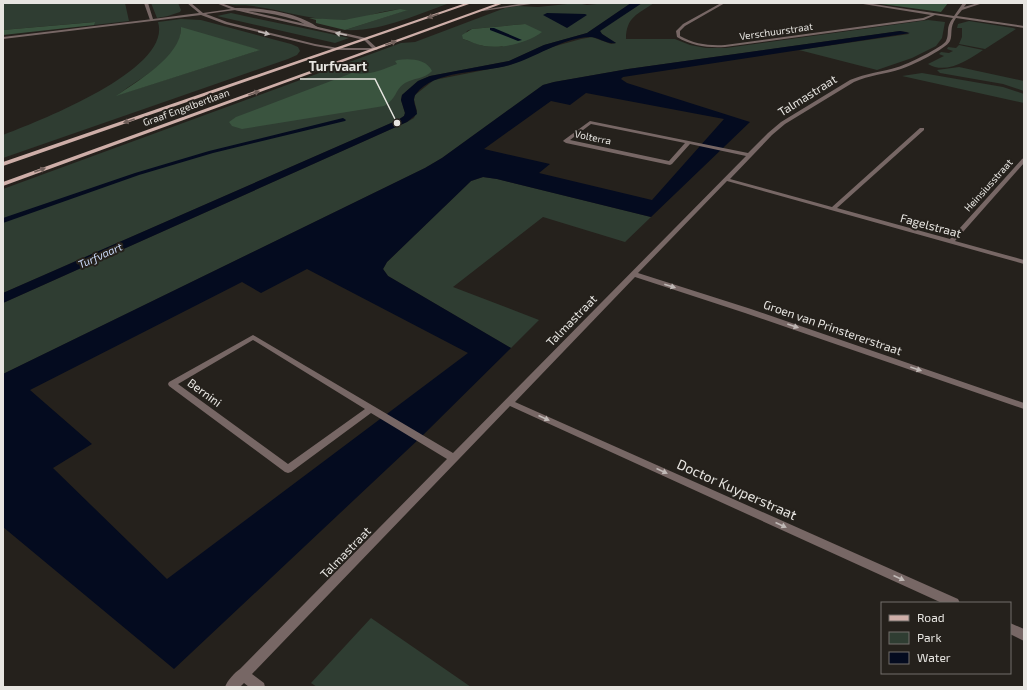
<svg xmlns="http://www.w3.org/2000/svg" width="1027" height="690" font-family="'Exo 2',sans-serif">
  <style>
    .green { fill: #2f3d32; fill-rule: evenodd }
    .forest { fill: #3a543f }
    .water { fill: #040b1f; fill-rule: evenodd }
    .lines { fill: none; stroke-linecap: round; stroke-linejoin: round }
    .stream { fill: #040b1f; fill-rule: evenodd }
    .service { fill: #776765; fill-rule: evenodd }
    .minor { fill: #776765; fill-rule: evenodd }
    .primary { fill: #ceaea8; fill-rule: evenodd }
    .oneway { fill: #71605b }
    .oneway2 { fill: #c0b9b6 }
    .labels { text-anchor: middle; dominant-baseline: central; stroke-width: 4; stroke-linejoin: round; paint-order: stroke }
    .far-street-label { font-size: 10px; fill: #e7e5e1; stroke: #25211c }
    .far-water-label { font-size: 11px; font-style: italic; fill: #cad9f8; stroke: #25211c }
    .street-label { font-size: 12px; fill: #e7e5e1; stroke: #25211c }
    .near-street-label { font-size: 14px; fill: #e7e5e1; stroke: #25211c }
    .leader { fill: none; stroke: #e7e5e1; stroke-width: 1.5 }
    .callout-dot { fill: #e7e5e1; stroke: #25211c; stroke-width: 1.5 }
    .callout-label { font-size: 13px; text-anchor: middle; font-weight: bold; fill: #e7e5e1; stroke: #25211c; stroke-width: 4; stroke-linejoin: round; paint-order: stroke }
  </style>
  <rect width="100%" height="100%" fill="#25211c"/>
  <g class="green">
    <polygon points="3,3 125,3 129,21 94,25 94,22 3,30"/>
    <polygon points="151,3 178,3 181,10 180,12 168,16 157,18"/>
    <path d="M226,3H450C417,14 381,32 345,30L407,10C385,7 365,20 344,20C312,21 284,10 253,6C243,4 236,7 226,3Z"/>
    <path d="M577,3L587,5L606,3H631L587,33L544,45L509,61L430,76L418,81L402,95L401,100L405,113L404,116L398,120L3,293V189L401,43L415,42L505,8L518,6L538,7ZM525,24L502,47L483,46L463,39L467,31L472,29Z"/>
    <path d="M642,3H654C638,14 626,17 626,39H675L690,45L706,48H726L928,20L945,22L942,38L936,46L912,58L877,70L799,50L909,34L907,32L900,31L628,69L554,82L543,85L442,158L425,168L3,374V303L407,122L414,118L417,111L414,100L415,95L434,80L510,65L552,47L581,39L592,37L611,44L616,43L602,34L600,31L601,29Z"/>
    <path d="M231,13C271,22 310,29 349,38L335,43L217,16Z"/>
    <path d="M181,19L201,20L291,44L298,47L300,51L297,55L288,59L3,158V135C36,122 173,70 158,22ZM181,28L259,50L118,95C139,77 181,61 181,28Z"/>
    <polygon points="969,21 1013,28 1016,29 985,49 959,44 962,37 962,28 957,28 958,24"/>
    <path d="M959,45L983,50C968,60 946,75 928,64L944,56L939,54L941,52L949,53L953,51L947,49L948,47L956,48Z"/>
    <polygon points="959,67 1024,81 1024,91 1003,84 940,73 937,70"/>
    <polygon points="922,73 1003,87 1024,94 1024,103 902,76"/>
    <polygon points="483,177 497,179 651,217 625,242 543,217 453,287 539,320 511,348 388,276 383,269 387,262 471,181"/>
    <polygon points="371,618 471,687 317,687 311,683"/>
  </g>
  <g class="forest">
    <polygon points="874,3 948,3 941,12"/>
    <polygon points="400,9 408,10 345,30 316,23 316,20 309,18 344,20"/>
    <polygon points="95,22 94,25 3,35 3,30"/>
    <path d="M525,24L542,32C527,43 503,49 484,46C477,45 470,41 463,39L462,35L472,29Z"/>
    <path d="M181,27L260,50L116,96C137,81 182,56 181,27Z"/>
    <path d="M398,60C409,58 427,59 432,71C425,79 413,78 405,83C395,89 397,99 384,106L242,129L232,126L229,122L236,117L352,73C368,76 382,70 397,64L395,61Z"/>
  </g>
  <g class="water">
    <path d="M631,3H642L600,31L602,34L616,43C607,45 599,37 590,37C564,38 539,55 516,63C487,74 435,68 416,94C411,100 417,108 417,114L407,122L3,303V293L398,120L404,116L405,113L401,100L402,95L418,81L430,76L509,61L544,45L587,33Z"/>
    <polygon points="547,13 585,14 587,15 567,28 543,15"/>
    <path d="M900,31L910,33L623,77L621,79L627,83L750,122L651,217L497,179L483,177L471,181L387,262L383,269L388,276L511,348L420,438L174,669L3,527V374L425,168L442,158L543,85L554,82L628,69ZM586,93L724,119L652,200L539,173L550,164L484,149L551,101L570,105ZM307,269L468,353L167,579L53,468L92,444L30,390L242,282L261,293Z"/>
  </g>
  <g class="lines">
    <g class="stream">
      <polygon points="490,28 494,28 522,40 518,41 490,30"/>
      <polygon points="343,118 346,120 345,121 213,153 139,175 3,223 3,218 135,173 209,151"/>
    </g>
    <g class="service">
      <polygon points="525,3 538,3 483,11 481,10"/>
      <polygon points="581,3 600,3 598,4"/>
      <path d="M234,8C259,7 298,12 319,28C313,30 302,22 296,20C275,13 255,11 233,10Z"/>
      <polygon points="153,19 152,21 3,39 3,37"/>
    </g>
    <g class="minor">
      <path d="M144,3H148L153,19L199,13L187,3H191L203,13L231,9L216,3H221L235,8L366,38L378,49L376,50H338L315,46L225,24L201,15L152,21L150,20ZM235,10L364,40L372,48H338L315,44L227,22L206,14Z"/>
      <path d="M721,3H725L685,26L680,31V36C694,44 709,46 725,45L923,18L931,15L857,3H866L954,16L963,3H967L964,7L978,3H983L962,10L957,16L1024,26V28L956,18C949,28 953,34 950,41C946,49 911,66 901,69C886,74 869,75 854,82L785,124L772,135L730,179L832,207L920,128H924V130L837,208L950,239L1022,159L1024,158V163L955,241L1024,260V264L727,181L638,273L751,309L1024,403V409L745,313L635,277L515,402L958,599L960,603H942L510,406L252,674L264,683L265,687H249L244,683L240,687H225C227,681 235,672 240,669L447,459L371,413L291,472L288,473L285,472L169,386L168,384L169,382L253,335L453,453L746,156L690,144L672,164L670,165L566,143L563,141L564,140L590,121L748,153L768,133L781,122L850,80C866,73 882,72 898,67C906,65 943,47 946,41C950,33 945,28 953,18L935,15L924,20L725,47C708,48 692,46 677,37L676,31L683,24ZM591,124L685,143L669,161L570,140ZM253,340L365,409L288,464L178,384Z"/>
      <polygon points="1010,623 1024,629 1024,641 1010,634"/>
    </g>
    <g class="primary">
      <polygon points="466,3 472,3 3,166 3,162"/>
      <polygon points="498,3 504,3 3,186 3,182"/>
    </g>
  </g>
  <defs><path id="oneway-solid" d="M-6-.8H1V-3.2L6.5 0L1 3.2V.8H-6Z"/></defs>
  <g class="oneway">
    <use href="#oneway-solid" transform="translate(433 16) rotate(161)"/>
    <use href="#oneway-solid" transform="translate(391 43) rotate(-20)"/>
    <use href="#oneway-solid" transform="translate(254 93) rotate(-20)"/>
    <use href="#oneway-solid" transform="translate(129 121) rotate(161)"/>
    <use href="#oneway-solid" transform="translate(40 170) rotate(-20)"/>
  </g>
  <g class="oneway2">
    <use href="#oneway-solid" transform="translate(264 33) rotate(14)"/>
    <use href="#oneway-solid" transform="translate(341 34) rotate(-168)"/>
    <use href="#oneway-solid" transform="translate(670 286) rotate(18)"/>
    <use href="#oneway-solid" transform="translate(793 326) rotate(19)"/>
    <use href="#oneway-solid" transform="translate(916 369) rotate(19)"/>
    <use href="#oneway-solid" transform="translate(544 418) rotate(24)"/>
    <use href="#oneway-solid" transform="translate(662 471) rotate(24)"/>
    <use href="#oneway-solid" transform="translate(781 525) rotate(24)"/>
    <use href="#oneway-solid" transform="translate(899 578) rotate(24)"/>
  </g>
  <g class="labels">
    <g class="far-street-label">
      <text transform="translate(776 31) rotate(-8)">Verschuurstraat</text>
      <text transform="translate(186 107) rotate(-20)">Graaf Engelbertlaan</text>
      <text transform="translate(593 137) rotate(12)">Volterra</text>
      <text transform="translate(988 185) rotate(-48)">Heinsiusstraat</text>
    </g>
    <g class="far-water-label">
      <text transform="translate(100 255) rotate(-24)">Turfvaart</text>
    </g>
    <g class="street-label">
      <text transform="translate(807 95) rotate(-32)">Talmastraat</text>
      <text transform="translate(931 225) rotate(15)">Fagelstraat</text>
      <text transform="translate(571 320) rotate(-46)">Talmastraat</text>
      <text transform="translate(833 327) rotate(19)">Groen van Prinstererstraat</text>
      <text transform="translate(205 392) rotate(36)">Bernini</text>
      <text transform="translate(345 552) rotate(-46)">Talmastraat</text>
    </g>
    <g class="near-street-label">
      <text transform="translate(737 489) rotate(24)">Doctor Kuyperstraat</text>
    </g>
  </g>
  <path class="leader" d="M397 123L375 79H300"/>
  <circle class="callout-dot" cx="397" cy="123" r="4"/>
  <g class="callout-label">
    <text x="338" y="71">Turfvaart</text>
  </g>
  <rect width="1027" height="690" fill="none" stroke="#e7e5e1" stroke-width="8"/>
  <rect x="881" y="602" width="130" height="72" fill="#25211c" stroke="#736f6b"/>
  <rect x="889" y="615" width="20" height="6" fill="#ceaea8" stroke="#736f6b"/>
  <text x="917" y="622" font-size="12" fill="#e7e5e1">Road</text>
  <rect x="889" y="632" width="20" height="12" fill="#2f3d32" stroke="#736f6b"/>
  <text x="917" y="642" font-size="12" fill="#e7e5e1">Park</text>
  <rect x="889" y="652" width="20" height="12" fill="#040b1f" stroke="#736f6b"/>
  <text x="917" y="662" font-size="12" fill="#e7e5e1">Water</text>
</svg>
